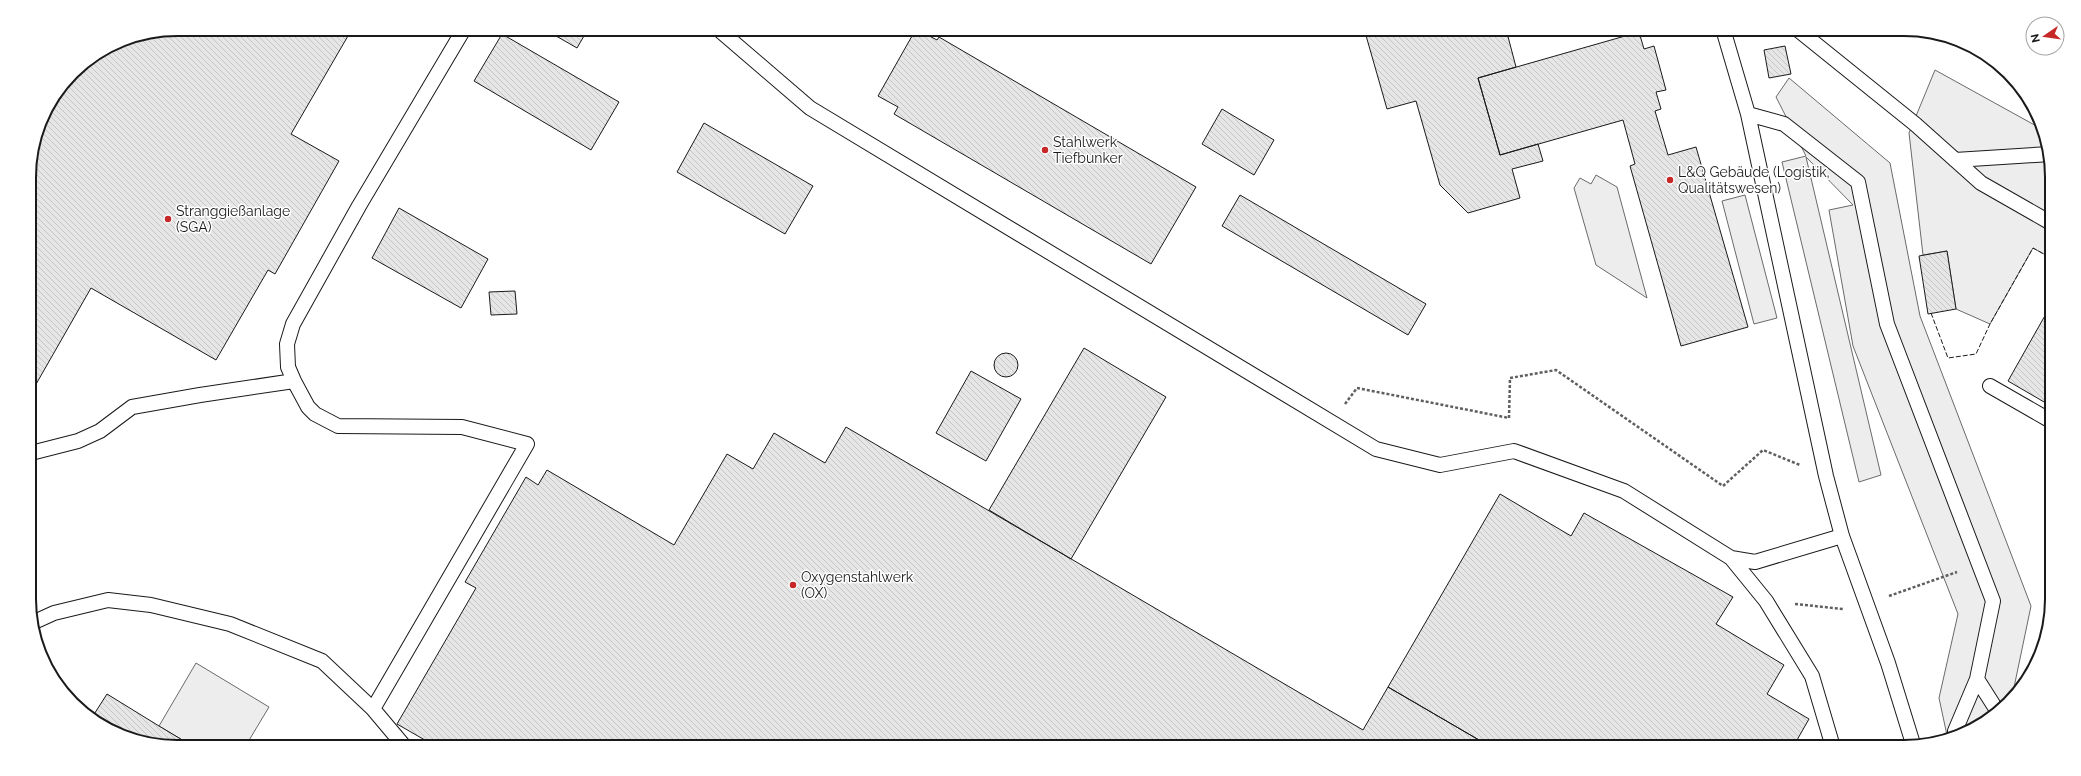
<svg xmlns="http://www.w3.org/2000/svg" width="2081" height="776" viewBox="0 0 2081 776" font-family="Raleway,sans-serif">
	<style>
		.parking { fill: #ededed; stroke: #6a6a6a }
		.building { fill: url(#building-back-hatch); stroke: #1a1a1a }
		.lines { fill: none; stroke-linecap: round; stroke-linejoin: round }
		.lane-casing { stroke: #1a1a1a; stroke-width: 16 }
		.path { stroke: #5f5f5f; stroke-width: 2.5; stroke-dasharray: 3 2; stroke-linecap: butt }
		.lane { stroke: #fff; stroke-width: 14 }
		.fence { stroke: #1a1a1a; stroke-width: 1; stroke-dasharray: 5 2; stroke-linecap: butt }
		.poi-dot { fill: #c62828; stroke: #fff; stroke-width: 1.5 }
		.labels { text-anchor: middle; stroke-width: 3; stroke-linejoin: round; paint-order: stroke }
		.poi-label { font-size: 14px; fill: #1a1a1a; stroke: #fff; text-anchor: start }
		.rim { fill: none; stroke: #1a1a1a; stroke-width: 2 }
	</style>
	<defs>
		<pattern id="building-back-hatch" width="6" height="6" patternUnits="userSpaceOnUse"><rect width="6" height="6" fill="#e6e6e6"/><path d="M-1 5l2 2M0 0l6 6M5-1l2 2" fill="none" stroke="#c5c5c5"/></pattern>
	</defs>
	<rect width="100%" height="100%" fill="#fff"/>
	<path class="parking" d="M1935 70 2040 128 2041 127 2051 157V258L2033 248 1990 324 1956 309 1947 251 1923 255 1909 133Z
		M1789 78 1890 163 1920 316 2031 606 2012 697 1994 716 1952 739 1948 740 1939 698 1958 614 1853 346 1829 210 1853 205 1806 157 1881 475 1859 482 1782 162 1806 156 1776 97Z
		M1596 175 1617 187 1647 298 1596 265 1574 188 1580 178 1591 184Z
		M1745 195 1777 318 1754 324 1722 201Z
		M196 663 269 707 245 747H194L159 726Z"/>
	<path class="building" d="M177 29H352L291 134 339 161 275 274 268 270 216 360 91 288 31 393 29 167 44 111 79 66 120 40Z
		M544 29H588L577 48Z
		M916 29 937 40 939 37 1196 187 1151 264 894 114 898 107 878 96Z
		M1376 29H1506L1516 67 1478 78 1500 155 1538 144 1543 161 1512 169 1520 198 1468 213 1440 185 1416 101 1387 109 1365 32Z
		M1639 32 1644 49 1654 46 1666 90 1656 92 1661 109 1655 111 1668 155 1696 147 1748 327 1681 346 1630 166 1635 164 1623 120 1500 155 1478 78Z
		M502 34 619 102 591 150 474 81Z
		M1785 46 1791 74 1769 78 1764 50Z
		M1222 109 1274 140 1254 175 1202 144Z
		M704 123 813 186 785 234 677 172Z
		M1240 195 1426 304 1408 335 1222 226Z
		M399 208 488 259 461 308 372 258Z
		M1947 251 1956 309 1928 314 1919 256Z
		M515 291 517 314 491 315 489 292Z
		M2051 305V406L2008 381Z
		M1084 348 1166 397 1071 559 989 510Z
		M994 365a12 12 0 1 1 24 0a12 12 0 1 1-24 0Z
		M971 371 1021 399 986 461 936 433Z
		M846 427 1363 730 1388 687 1491 747H437L397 724 476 588 465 582 526 477 538 485 547 470 674 545 727 454 753 469 774 433 825 463Z
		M1500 494 1571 536 1584 513 1733 597 1716 624 1784 665 1767 694 1809 719 1793 747H1491L1388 687Z
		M107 694 159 726 194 747H177L130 739 95 722 91 719Z"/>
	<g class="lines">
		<defs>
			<path id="lane" d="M718 29 810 108 1376 449 1440 465 1514 451 1624 491 1731 558 1766 601 1812 676 1833 747
				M1723 29 1748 114 1826 476 1842 536 1888 663 1914 747
				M1797 29 1915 124 1981 183 2051 223
				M1748 114 1784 124 1858 182 1887 324 1993 601 1977 679 1955 731
				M1955 160 2050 154
				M1990 386 2051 421
				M31 453 78 441 100 431 132 407 200 395 294 381
				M1731 558 1755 562 1842 536
				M32 623 54 613 108 600 151 605 230 624 322 661 373 709 405 747
				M1977 679 1998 712
				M373 709 527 444 462 427 338 426 315 414 308 407 294 381 288 367 287 344 293 324 359 206 464 29"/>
		</defs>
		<use href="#lane" class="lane-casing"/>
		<path class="path" d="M1345 404 1357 388 1509 418 1510 378 1556 370 1723 486 1763 450 1800 465
			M1889 596 1957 572
			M1795 604 1843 609"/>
		<use href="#lane" class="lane"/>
		<path class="fence" d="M1931 313 1948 358 1976 354 1990 324 2033 248 2051 258"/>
	</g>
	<g class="poi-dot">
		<circle cx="1045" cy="150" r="4"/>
		<circle cx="1670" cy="180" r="4"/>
		<circle cx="168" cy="219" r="4"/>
		<circle cx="793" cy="585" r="4"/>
	</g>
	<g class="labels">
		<g class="poi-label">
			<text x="1053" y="147">Stahlwerk<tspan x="1053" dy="16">Tiefbunker</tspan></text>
			<text x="1678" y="177">L&amp;Q Gebäude (Logistik,<tspan x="1678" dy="16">Qualitätswesen)</tspan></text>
			<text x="176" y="216">Stranggießanlage<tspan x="176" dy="16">(SGA)</tspan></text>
			<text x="801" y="582">Oxygenstahlwerk<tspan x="801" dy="16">(OX)</tspan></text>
		</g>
	</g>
	<path d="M0 0H2081V776H0ZM177 36H1904A141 141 0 0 1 2045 177V599A141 141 0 0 1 1904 740H177A141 141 0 0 1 36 599V177A141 141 0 0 1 177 36Z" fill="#fff" fill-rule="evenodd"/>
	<path class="rim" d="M177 36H1904A141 141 0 0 1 2045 177V599A141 141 0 0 1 1904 740H177A141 141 0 0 1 36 599V177A141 141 0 0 1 177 36Z"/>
	<g transform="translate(2045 36) rotate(257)"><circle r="19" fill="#ffffff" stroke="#a3a3a3"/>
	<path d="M0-3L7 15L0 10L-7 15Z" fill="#c62828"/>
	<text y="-6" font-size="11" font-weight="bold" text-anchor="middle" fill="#1a1a1a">N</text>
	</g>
</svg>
